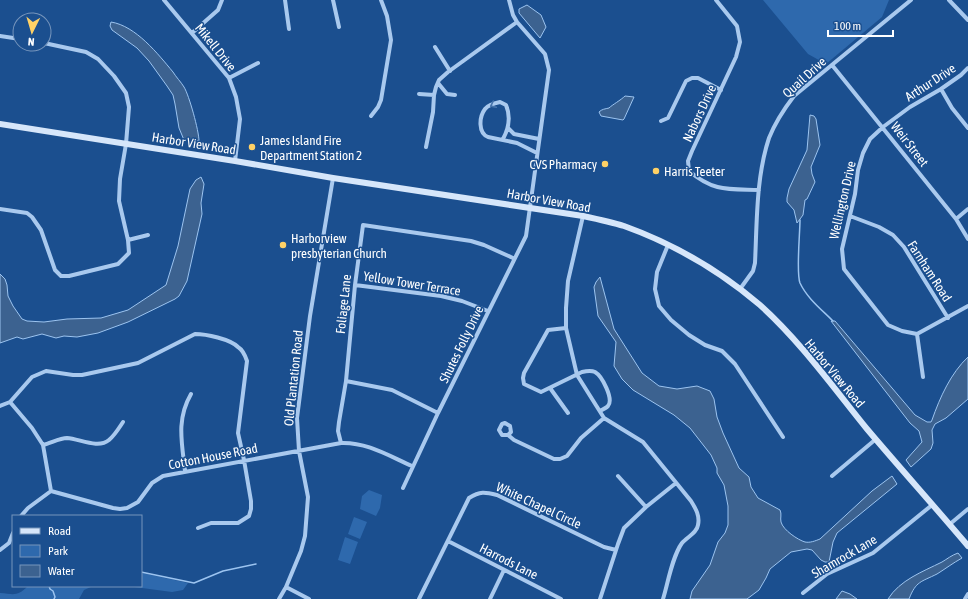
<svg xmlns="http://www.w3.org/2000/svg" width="968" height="599" viewBox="0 0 968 599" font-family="'Asap Condensed',sans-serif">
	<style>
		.green { fill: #2e69ad }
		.water { fill: #3c6290; stroke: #9cc4f0 }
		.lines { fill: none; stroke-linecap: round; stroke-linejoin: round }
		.stream { stroke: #9cc4f0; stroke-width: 1.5 }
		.minor { stroke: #a9c9ee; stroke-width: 4 }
		.secondary { stroke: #d6e6fa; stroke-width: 6 }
		.oneway { stroke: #4674ac }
		.poi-dot { fill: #ffd166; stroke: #1b4f8f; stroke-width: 1.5 }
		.labels { text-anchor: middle; stroke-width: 3; stroke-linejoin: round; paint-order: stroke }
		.street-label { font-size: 13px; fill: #fff; stroke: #1b4f8f }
		.poi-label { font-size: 13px; fill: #fff; stroke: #1b4f8f; text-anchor: start }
	</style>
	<rect width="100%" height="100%" fill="#1b4f8f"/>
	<path class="green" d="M763 0H889L882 17 826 64 808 54Z
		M369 490 382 495 380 508 376 516 360 509 362 496Z
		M354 517 367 522 360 539 348 534Z
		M345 537 358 542 350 564 338 560Z
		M141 566 142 573 188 583 183 590 172 592 127 586H141Z
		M28 586H93L84 590 79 599H0V593C14 594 17 597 28 586Z"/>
	<path class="water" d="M527 5 541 15 546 27 540 38 519 13V9Z
		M111 22C136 26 158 54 173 72 176 77 181 82 184 87 189 95 199 131 199 141L184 140 179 128 175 104 173 95 167 86 149 61 137 48 112 30 110 26Z
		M625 96 634 97 624 119 623 120 601 116 599 112C602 109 605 109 609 108 612 105 621 100 625 96Z
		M810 115 814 116 816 119 820 145 811 167 812 174 815 182 807 199 805 200 803 215 797 223 794 210 787 202V198L789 189 807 150Z
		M201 177 204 184 201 203 202 214 187 281 179 296 175 299 128 322 98 333 77 337 64 336 56 338 42 334 23 339 17 337 0 343V274L5 279 7 285 8 296 13 306 22 319 27 321 44 322 67 319 101 318 128 310 166 285 178 246 190 189 196 180Z
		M600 277 614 329 642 373 659 386 677 389 697 386 710 391 714 399 717 417 723 433 739 468 749 477 751 487 758 498 780 510C782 514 780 518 781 522 783 530 798 540 805 542 810 543 815 541 820 539L872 491 892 476 897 484 837 533 833 542 829 562H825L821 560 812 550 807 549 791 552 770 569 766 578 759 590 747 599H690L692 591 710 565 718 542 725 533 728 525V506L724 485 717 473V468L711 455 690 428 674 415 633 390 622 379 614 366 616 342 598 316 594 287 596 282Z
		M831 321H835L915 415 927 422H931L932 420C940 397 951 373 968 357V399L946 418 935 424 932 430 933 443 931 449 911 467 906 460 922 442 919 431 910 423Z
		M958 553 962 558C953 563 945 569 937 574 921 582 916 581 909 599H888C900 580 922 572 942 562 947 559 952 555 958 553Z
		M842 591 850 594 857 599H836Z"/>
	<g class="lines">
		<path class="stream" d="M800 220C800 233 796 273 800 283 807 298 821 309 833 321
			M141 572 194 583 223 571 256 564
			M49 586 50 589 53 591 55 597 54 599"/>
		<path class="minor" d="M164 0 229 78 236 97 240 119 235 161
			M285 0 289 29
			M333 0 339 27
			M716 0 737 26 740 42 736 57 692 151 688 161 689 171C714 192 728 189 759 190
			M949 0 968 20
			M192 33 218 10 222 0
			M0 36 20 39
			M435 47 450 71
			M832 65 956 219 968 239
			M968 68 961 75 941 89 910 107 883 127 870 139 863 153 858 170 855 194 842 249 844 269 888 325 902 331 917 334 968 306
			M229 78 258 63
			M438 83 447 94 455 95
			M941 89 952 108 968 128
			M419 94 434 95
			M371 116 378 107 381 100 391 40 387 16 381 0
			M661 121 668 118 686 81 692 78H698L721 90
			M508 128 514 134 539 139
			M503 139C509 128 511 117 506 105L500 102C495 103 488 105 485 109 479 117 478 133 488 137L517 143 537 153
			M426 147 433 112 434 95 436 87 439 80 448 72 517 22
			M0 209 27 213 32 217 41 230 55 270 61 276H69L118 264 129 253 128 240 119 201 120 179 126 144 129 107 126 93 114 76 98 59 86 52 44 43
			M583 216 568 281 566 308V328L577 375 604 418 643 442 691 501C696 509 700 516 698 525 697 533 687 537 682 543 672 557 668 583 663 599
			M850 216 879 227 893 235 904 247 948 318
			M956 219 968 209
			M128 240 148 235
			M668 245 657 272 655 289 659 306 671 320 689 335 705 345 722 351 735 364 783 437
			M355 285 441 296 462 301 488 311
			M740 289 753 271 755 263C757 222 756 177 769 138 775 123 784 109 794 96L911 0
			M566 328 548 330 524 373 523 378 524 384 541 392 582 372C586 371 591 370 595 372 602 376 614 399 608 406 606 408 602 410 600 411
			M917 334 923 377
			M346 381 392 390 438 413
			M550 388 568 413
			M10 402 32 428 43 445 51 491 28 508 21 516
			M0 406 10 402 32 377 46 371 73 375H82L138 363 195 334C206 334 230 339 238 347 243 350 245 355 247 361L238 433 244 460 251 501V509L249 516 238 523H211L198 528
			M508 435 511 432 510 426 505 423 502 424 499 430 502 435H508L514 440 554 459H560L567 456 581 438 604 418
			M341 443 338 431 339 422 346 381 355 285 363 225 471 241 484 245 513 258
			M43 445C51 443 60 438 67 438 80 439 98 449 109 440 115 435 119 428 123 422
			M185 471C182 443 176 420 191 394
			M618 476 646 507
			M832 476 876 439
			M403 488 438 413 526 236 549 70 545 54 517 22 513 15 509 0
			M51 491 113 508 120 509 127 508 138 502 152 483 163 476 341 443C367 442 389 456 412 466
			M950 524 968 509
			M448 541 561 599
			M0 550 9 543 13 533
			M286 587 309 599
			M803 593 827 574 873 553 932 505
			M279 599 286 587 301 551 305 536 308 497 299 451 297 418 310 316 333 178
			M419 599 469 498C480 491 485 492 497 495L604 547 616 550
			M490 599 504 570
			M600 599 618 544 624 528 646 507 676 483
			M965 599 968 594"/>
		<path class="secondary" d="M0 124 235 161 333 178 583 216C597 219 611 222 624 226 674 244 720 271 760 305 800 341 833 387 867 429 900 468 935 507 968 546"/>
	</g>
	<defs><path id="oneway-chevron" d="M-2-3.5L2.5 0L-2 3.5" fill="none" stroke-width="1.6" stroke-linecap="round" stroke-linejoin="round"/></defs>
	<use class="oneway" href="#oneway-chevron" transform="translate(493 105) rotate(154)"/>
	<g class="poi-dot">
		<circle cx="252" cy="147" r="4"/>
		<circle cx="605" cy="164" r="4"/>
		<circle cx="656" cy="171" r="4"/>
		<circle cx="283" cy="245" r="4"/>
	</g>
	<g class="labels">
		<g class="street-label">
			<text transform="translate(216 47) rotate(51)" y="5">Mikell Drive</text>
			<text transform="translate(804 77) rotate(-42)" y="5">Quail Drive</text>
			<text transform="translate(930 82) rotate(-33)" y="5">Arthur Drive</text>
			<text transform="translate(699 113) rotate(-65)" y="5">Nabors Drive</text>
			<text transform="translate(194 143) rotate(9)" y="5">Harbor View Road</text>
			<text transform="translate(910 144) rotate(52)" y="5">Weir Street</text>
			<text transform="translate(549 200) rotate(10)" y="5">Harbor View Road</text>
			<text transform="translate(842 200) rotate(-77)" y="5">Wellington Drive</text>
			<text transform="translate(930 271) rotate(57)" y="5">Farnham Road</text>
			<text transform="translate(412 283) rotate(9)" y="5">Yellow Tower Terrace</text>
			<text transform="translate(343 304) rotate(-84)" y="5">Foliage Lane</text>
			<text transform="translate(461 344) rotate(-64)" y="5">Shutes Folly Drive</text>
			<text transform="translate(835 373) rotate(50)" y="5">Harbor View Road</text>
			<text transform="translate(293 378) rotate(-84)" y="5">Old Plantation Road</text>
			<text transform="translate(213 456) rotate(-11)" y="5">Cotton House Road</text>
			<text transform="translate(539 505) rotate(25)" y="5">White Chapel Circle</text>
			<text transform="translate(844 556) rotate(-30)" y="5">Shamrock Lane</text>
			<text transform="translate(509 561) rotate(27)" y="5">Harrods Lane</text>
		</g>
		<g class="poi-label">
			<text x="260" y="145">James Island Fire<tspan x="260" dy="15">Department Station 2</tspan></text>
			<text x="597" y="169" text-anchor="end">CVS Pharmacy</text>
			<text x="664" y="176">Harris Teeter</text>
			<text x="291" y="243">Harborview<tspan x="291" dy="15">presbyterian Church</tspan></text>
		</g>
	</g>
	<rect x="12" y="515" width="130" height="72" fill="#1b4f8f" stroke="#7695bc"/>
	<rect x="20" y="528" width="20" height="6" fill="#d6e6fa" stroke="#7695bc"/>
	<text x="48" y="535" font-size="12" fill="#ffffff">Road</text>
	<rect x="20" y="545" width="20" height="12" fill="#2e69ad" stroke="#7695bc"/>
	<text x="48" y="555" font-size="12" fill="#ffffff">Park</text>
	<rect x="20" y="565" width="20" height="12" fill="#3c6290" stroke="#7695bc"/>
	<text x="48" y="575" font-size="12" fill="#ffffff">Water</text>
	<g transform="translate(32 32) rotate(185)"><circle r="19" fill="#1b4f8f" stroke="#7695bc"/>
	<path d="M0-3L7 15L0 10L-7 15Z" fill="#ffd166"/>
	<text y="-6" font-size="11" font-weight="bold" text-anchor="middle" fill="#ffffff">N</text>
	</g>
	<path d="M828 30v6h65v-6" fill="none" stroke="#ffffff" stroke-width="2"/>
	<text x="834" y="30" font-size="12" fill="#ffffff" stroke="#1b4f8f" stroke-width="3" paint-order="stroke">100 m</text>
</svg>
